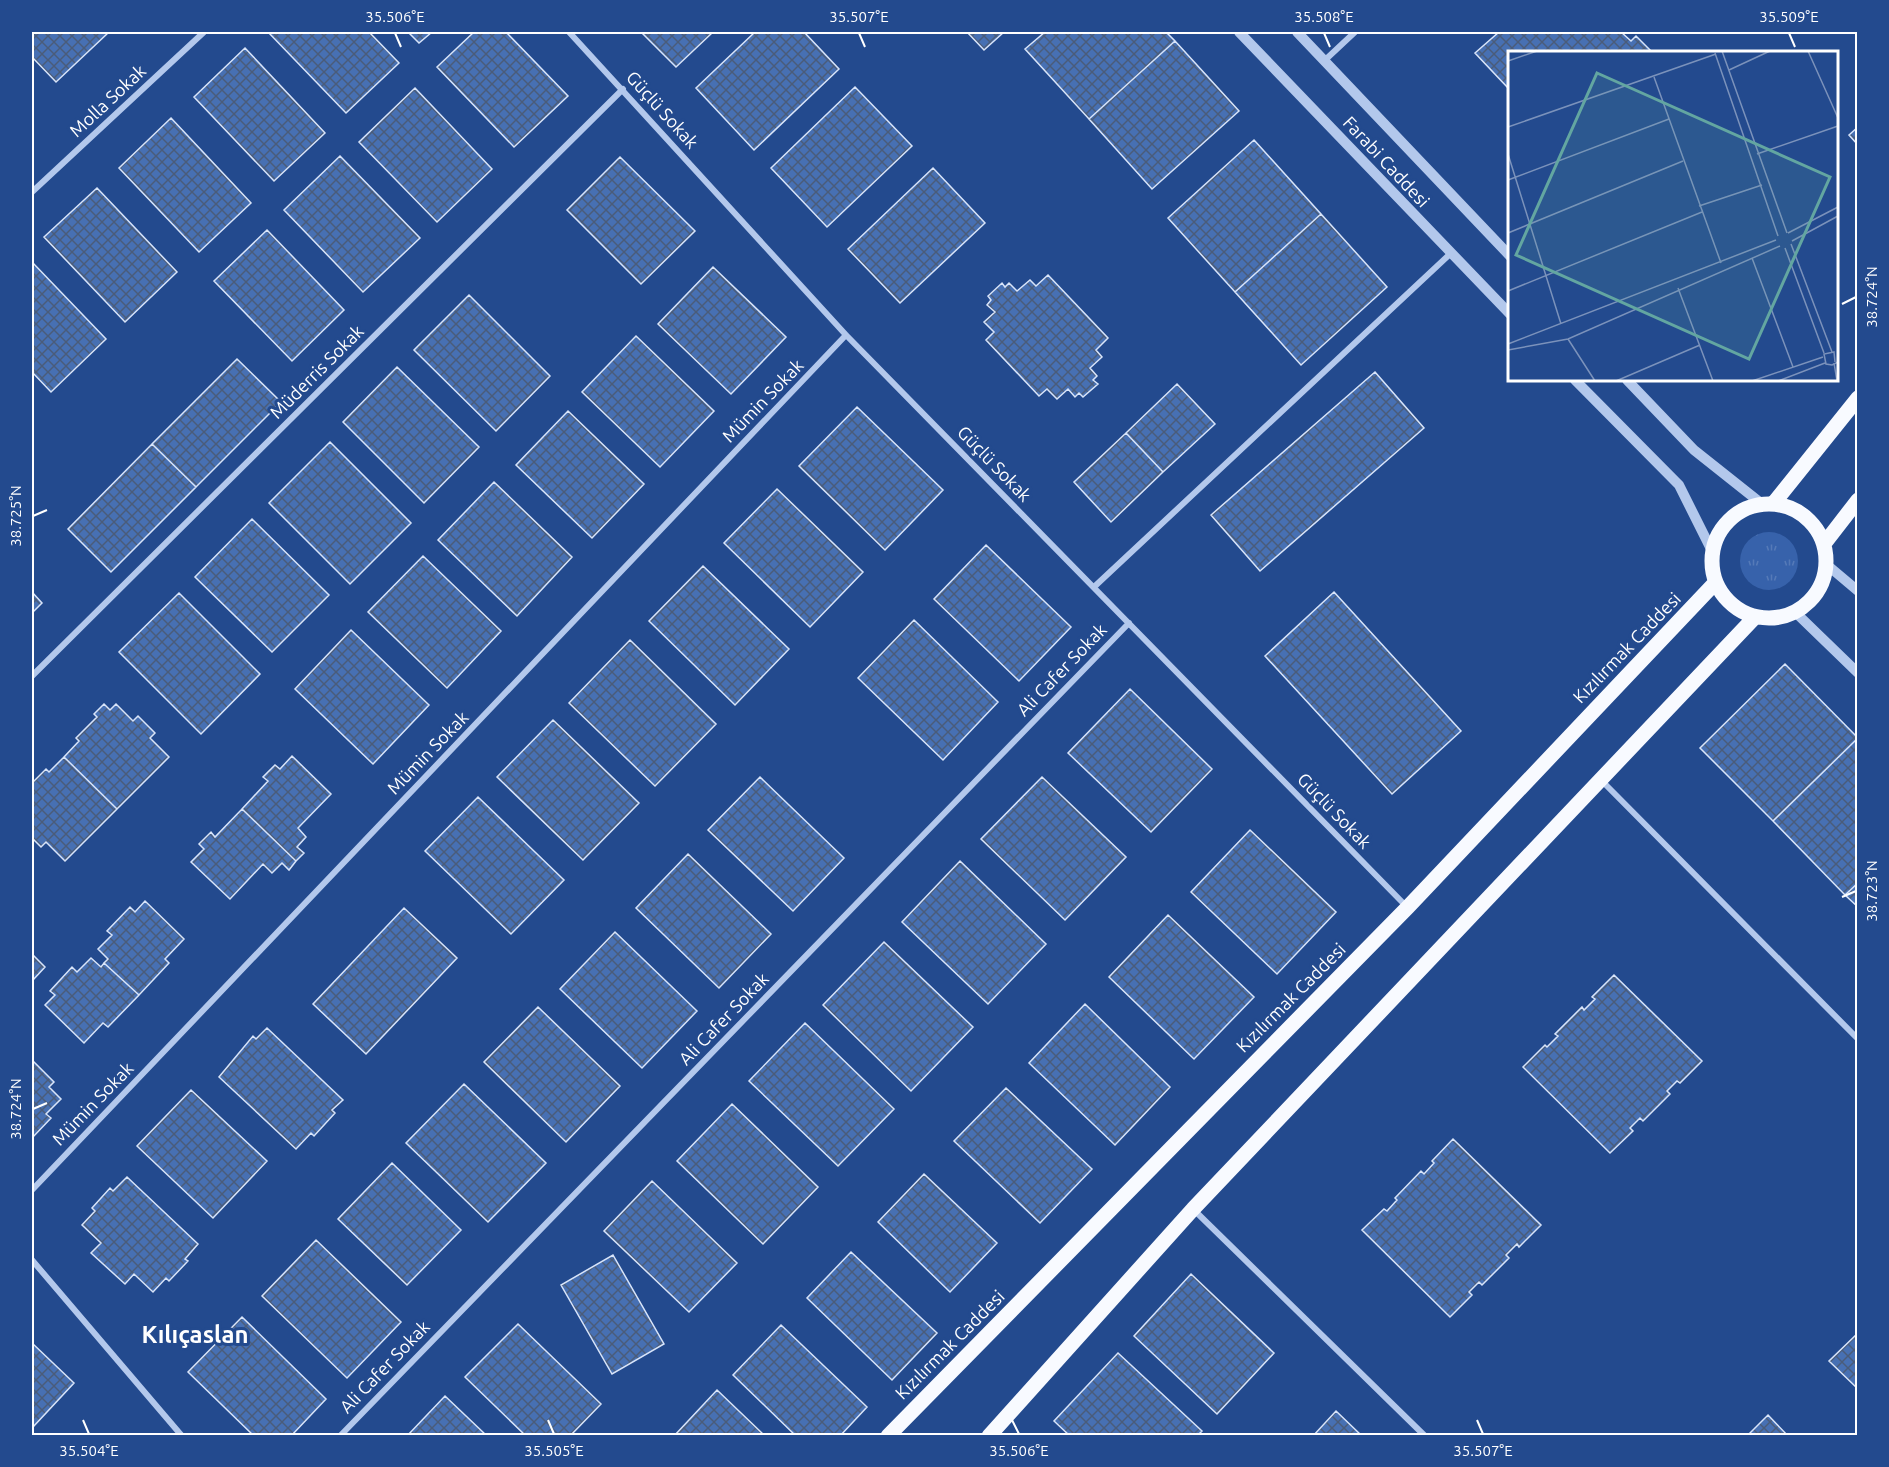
<svg xmlns="http://www.w3.org/2000/svg" width="1889" height="1467" viewBox="0 0 1889 1467" font-family="Ubuntu,sans-serif">
	<style>
		.grass { fill: url(#grass-tufts) }
		.building { fill: url(#building-cross-hatch); stroke: #d8e4f9; stroke-width: 1.5 }
		.lines { fill: none; stroke-linecap: round; stroke-linejoin: round }
		.minor { stroke: #b3c8ec; stroke-width: 6 }
		.tertiary { stroke: #b3c8ec; stroke-width: 10 }
		.primary { stroke: #f8faff; stroke-width: 15 }
		.ticks { fill: none; stroke: #fff; stroke-width: 2 }
		.labels { text-anchor: middle; stroke-width: 6; stroke-linejoin: round; paint-order: stroke }
		.street-label { font-size: 18px; fill: #fff; stroke: #234a8e }
		.district-label { font-size: 24px; font-weight: bold; fill: #fff; stroke: #234a8e }
		.inset-road { fill: none; stroke: #7b92bb; stroke-width: 1.5 }
		.view { fill: #63a6a1; fill-opacity: 0.15; stroke: #63a6a1; stroke-width: 3 }
		.inset-edge { fill: none; stroke: #fff; stroke-width: 3 }
		.neatline { fill: none; stroke: #fff; stroke-width: 2 }
		.ticks-label { font-size: 15px; text-anchor: middle; fill: #fff }
	</style>
	<defs>
		<pattern id="grass-tufts" width="24" height="20" patternUnits="userSpaceOnUse" patternTransform="scale(1.5)"><rect width="24" height="20" fill="#3762ab"/><path d="M3 7l-1-3M5 7V3M7 7l1-3M15 17l-1-3M17 17v-4M19 17l1-3" fill="none" stroke="#557ab8"/></pattern>
		<pattern id="building-cross-hatch" width="8" height="8" patternUnits="userSpaceOnUse" patternTransform="scale(1.5)"><rect width="8" height="8" fill="#4770b3"/><path d="M0 0l8 8M0 8l8-8" fill="none" stroke="#4a5c7a"/></pattern>
	</defs>
	<rect width="100%" height="100%" fill="#234a8e"/>
	<path class="grass" d="M1740 561a29 29 0 1 1 58 0a29 29 0 1 1-58 0Z"/>
	<path class="building" d="M32 32H109L56 82 32 57Z
		M268 32H369L399 63 346 113Z
		M408 32H432L419 43Z
		M474 32H506L568 96 514 147 437 67Z
		M641 32H713L676 67Z
		M755 32H804L839 69 754 150 696 88Z
		M967 32H1004L984 50Z
		M1045 32H1166L1175 41 1089 119 1025 49Z
		M1499 32H1621L1631 41 1636 36 1652 52H1510V90L1475 53Z
		M1175 41 1239 111 1152 189 1089 119Z
		M245 48 325 133 274 181 194 97Z
		M855 87 912 146 827 227 771 168Z
		M415 88 492 169 437 222 359 142Z
		M171 118 251 203 199 252 119 168Z
		M1858 127V145L1849 135Z
		M1254 140 1321 214 1235 292 1168 218Z
		M340 156 420 238 363 292 284 210Z
		M620 157 695 231 641 284 567 210Z
		M933 168 985 223 900 303 848 249Z
		M97 188 177 272 125 322 44 237Z
		M1321 214 1387 287 1301 365 1235 292Z
		M267 230 344 310 292 361 214 281Z
		M32 262 106 339 51 392 32 372Z
		M713 267 786 337 731 394 658 324Z
		M1048 275 1108 338 1096 350 1102 357 1090 368 1097 376 1093 380 1098 384 1083 397 1079 393 1075 397 1068 389 1057 399 1047 389 1039 396 986 340 994 332 984 322 995 312 987 305 991 300 988 296 1002 283 1005 287 1009 283 1017 291 1030 280 1036 286Z
		M469 295 550 376 496 431 414 350Z
		M636 336 714 411 660 467 582 392Z
		M237 359 281 402 196 487 152 444Z
		M397 367 479 447 424 503 343 422Z
		M1375 372 1424 428 1260 571 1211 515Z
		M1177 384 1215 424 1163 472 1126 433Z
		M857 407 943 490 885 550 799 466Z
		M568 411 644 484 592 538 516 465Z
		M1126 433 1163 472 1111 522 1074 482Z
		M330 442 411 523 350 584 269 503Z
		M152 444 196 487 111 572 68 529Z
		M494 482 572 557 517 616 438 540Z
		M777 489 863 572 810 627 724 543Z
		M252 519 329 595 272 652 195 577Z
		M986 545 1071 627 1019 681 934 599Z
		M423 556 501 631 447 688 368 612Z
		M703 566 789 649 735 705 649 621Z
		M32 592 42 603 32 613Z
		M1334 592 1461 731 1392 794 1265 656Z
		M179 593 260 674 201 734 119 652Z
		M914 620 998 702 943 760 858 678Z
		M351 630 429 705 373 764 295 689Z
		M630 640 716 724 655 786 569 703Z
		M1785 664 1858 738 1773 821 1700 748Z
		M1130 689 1212 769 1151 832 1068 753Z
		M104 704 110 710 116 704 133 721 138 716 155 733 150 738 169 757 117 809 64 757 79 741 76 738 97 717 94 714Z
		M553 720 639 803 583 860 497 777Z
		M1858 738V883L1845 895 1773 821Z
		M292 756 331 794 298 828 306 837 297 847 304 853 296 861 242 809 268 781 263 777 275 765 280 769Z
		M64 757 117 809 65 861 46 842 41 847 32 838V783L46 769 49 772Z
		M760 777 844 858 793 911 708 830Z
		M1042 777 1126 857 1065 920 981 839Z
		M478 797 564 880 511 934 425 851Z
		M242 809 296 861 289 870 282 863 272 873 263 864 230 899 191 862 204 849 199 844 211 832 215 837Z
		M1250 830 1336 912 1277 974 1191 892Z
		M688 854 771 934 719 988 636 908Z
		M960 861 1046 944 988 1004 902 922Z
		M1858 883V907L1845 895Z
		M145 901 184 939 165 959 169 963 139 995 104 963 108 959 98 949 112 935 107 931 130 907 135 912Z
		M404 908 457 958 366 1054 313 1004Z
		M1168 915 1254 997 1194 1059 1109 977Z
		M615 932 697 1011 642 1068 560 989Z
		M884 942 973 1027 911 1091 823 1005Z
		M32 954 45 967 32 981Z
		M91 958 101 967 104 963 139 995 108 1027 103 1023 84 1043 45 1005 55 995 50 991 72 967 77 972Z
		M1614 975 1702 1061 1680 1083 1677 1081 1667 1091 1670 1094 1643 1121 1640 1118 1630 1128 1633 1131 1610 1153 1523 1067 1545 1045 1547 1047 1558 1036 1555 1034 1582 1007 1584 1010 1595 999 1592 997Z
		M1085 1004 1170 1087 1115 1145 1029 1063Z
		M538 1007 620 1086 566 1142 484 1062Z
		M805 1023 894 1109 838 1166 749 1081Z
		M267 1028 343 1100 332 1110 335 1113 314 1136 311 1133 296 1149 219 1077 253 1036 256 1039Z
		M32 1060 54 1082 49 1087 61 1099 46 1114 51 1118 33 1137Z
		M464 1084 546 1163 488 1222 406 1143Z
		M1006 1088 1092 1169 1040 1223 954 1141Z
		M191 1090 267 1161 213 1218 137 1146Z
		M732 1104 818 1187 763 1244 677 1161Z
		M1453 1139 1541 1225 1519 1247 1517 1244 1506 1255 1509 1258 1482 1285 1479 1282 1469 1292 1472 1295 1450 1317 1362 1230 1384 1209 1387 1211 1397 1200 1395 1198 1421 1171 1424 1174 1434 1163 1432 1161Z
		M392 1163 461 1230 407 1285 338 1219Z
		M924 1174 997 1243 950 1292 878 1222Z
		M127 1177 198 1244 185 1259 188 1261 169 1281 166 1278 153 1292 134 1274 125 1284 91 1253 101 1243 82 1225 95 1211 92 1208 110 1188 113 1191Z
		M652 1181 737 1263 689 1312 604 1231Z
		M316 1240 401 1322 347 1378 262 1296Z
		M851 1252 937 1333 892 1380 807 1298Z
		M613 1255 664 1344 612 1374 561 1285Z
		M1191 1274 1274 1353 1217 1414 1134 1336Z
		M242 1317 326 1399 291 1436H254L188 1372Z
		M518 1324 601 1404 570 1436H526L465 1377Z
		M781 1325 867 1407 840 1436H796L733 1375Z
		M1858 1333V1389L1829 1361Z
		M32 1343 74 1383 32 1428Z
		M1118 1353 1202 1431 1197 1436H1070L1054 1421Z
		M717 1390 765 1436H674Z
		M445 1396 487 1436H407Z
		M1336 1411 1362 1436H1313Z
		M1768 1415 1788 1436H1747Z"/>
	<g class="lines">
		<path class="minor" d="M569 32 846 335 1406 906
			M1324 61 1355 32
			M32 192 204 32
			M1094 587 1450 254
			M32 676 623 89
			M1602 781 1858 1039
			M32 1190 846 335
			M1194 1210 1425 1436
			M32 1260 182 1436
			M340 1436 1129 623"/>
		<path class="tertiary" d="M1239 32 1510 314
			M1297 32 1510 256
			M1575 380 1679 485 1712 551
			M1627 380 1694 450 1762 504
			M1826 564 1858 591
			M1795 612 1858 673"/>
		<path class="primary" d="M1712 561a57 57 0 1 1 114 0a57 57 0 1 1-114 0Z
			M1773 504 1858 398
			M1824 544 1858 500
			M888 1436 1408 907 1715 583
			M989 1436 1193 1209 1755 617"/>
	</g>
	<path class="ticks" d="M395 33 401 47M859 33 865 47M1324 33 1330 47M1789 33 1795 47M1842 304 1856 297M33 516 47 510M1842 897 1856 891M33 1109 47 1103M83 1420 89 1434M548 1420 554 1434M1012 1420 1019 1434M1477 1420 1483 1434"/>
	<g class="labels">
		<g class="street-label">
			<text transform="translate(108 101) rotate(-43)" y="6">Molla Sokak</text>
			<text transform="translate(662 110) rotate(48)" y="6">Güçlü Sokak</text>
			<text transform="translate(1386 162) rotate(47)" y="6">Farabi Caddesi</text>
			<text transform="translate(317 372) rotate(-45)" y="6">Müderris Sokak</text>
			<text transform="translate(763 401) rotate(-46)" y="6">Mümin Sokak</text>
			<text transform="translate(994 464) rotate(46)" y="6">Güçlü Sokak</text>
			<text transform="translate(1627 648) rotate(-46)" y="6">Kızılırmak Caddesi</text>
			<text transform="translate(1062 670) rotate(-46)" y="6">Ali Cafer Sokak</text>
			<text transform="translate(428 753) rotate(-46)" y="6">Mümin Sokak</text>
			<text transform="translate(1334 811) rotate(46)" y="6">Güçlü Sokak</text>
			<text transform="translate(1291 998) rotate(-45)" y="6">Kızılırmak Caddesi</text>
			<text transform="translate(724 1019) rotate(-46)" y="6">Ali Cafer Sokak</text>
			<text transform="translate(93 1104) rotate(-46)" y="6">Mümin Sokak</text>
			<text transform="translate(950 1345) rotate(-45)" y="6">Kızılırmak Caddesi</text>
			<text transform="translate(385 1367) rotate(-46)" y="6">Ali Cafer Sokak</text>
		</g>
		<g class="district-label">
			<text x="195" y="1343">Kılıçaslan</text>
		</g>
	</g>
	<g transform="translate(1508 51)">
		<rect width="330" height="330" fill="#234a8e"/>
		<path class="inset-road" d="M214 0 279 182M300 0 330 67M207 2 270 185M0 10 29 0M221 19 262 0M146 26 213 212M0 76 208 3M0 103 53 273M249 103 330 75M0 129 161 68M191 155 254 134M0 182 175 110M280 182 330 156M284 190 330 165M283 193 324 301M277 197 316 302M244 207 285 316M170 237 205 330M0 240 194 161M60 288 87 330M0 293 268 189M0 299 60 288 272 195M327 311 326 301 316 303 318 313 324 314 330 311M326 312 329 330M108 330 192 294M244 330 315 306M270 330 317 312"/>
		<path class="view" d="M89 22 322 126 241 308 8 204Z"/>
		<rect width="330" height="330" class="inset-edge"/>
	</g>
	<rect width="1889" height="1467" fill="none" stroke="#234a8e" stroke-width="66"/>
	<rect x="33" y="33" width="1823" height="1401" class="neatline"/>
	<g class="ticks-label">
		<text x="395" y="22">35.506°E</text>
		<text x="859" y="22">35.507°E</text>
		<text x="1324" y="22">35.508°E</text>
		<text x="1789" y="22">35.509°E</text>
		<text transform="translate(1872 297) rotate(-90)" y="5">38.724°N</text>
		<text transform="translate(16 516) rotate(-90)" y="5">38.725°N</text>
		<text transform="translate(1872 891) rotate(-90)" y="5">38.723°N</text>
		<text transform="translate(16 1109) rotate(-90)" y="5">38.724°N</text>
		<text x="89" y="1456">35.504°E</text>
		<text x="554" y="1456">35.505°E</text>
		<text x="1019" y="1456">35.506°E</text>
		<text x="1483" y="1456">35.507°E</text>
	</g>
</svg>
